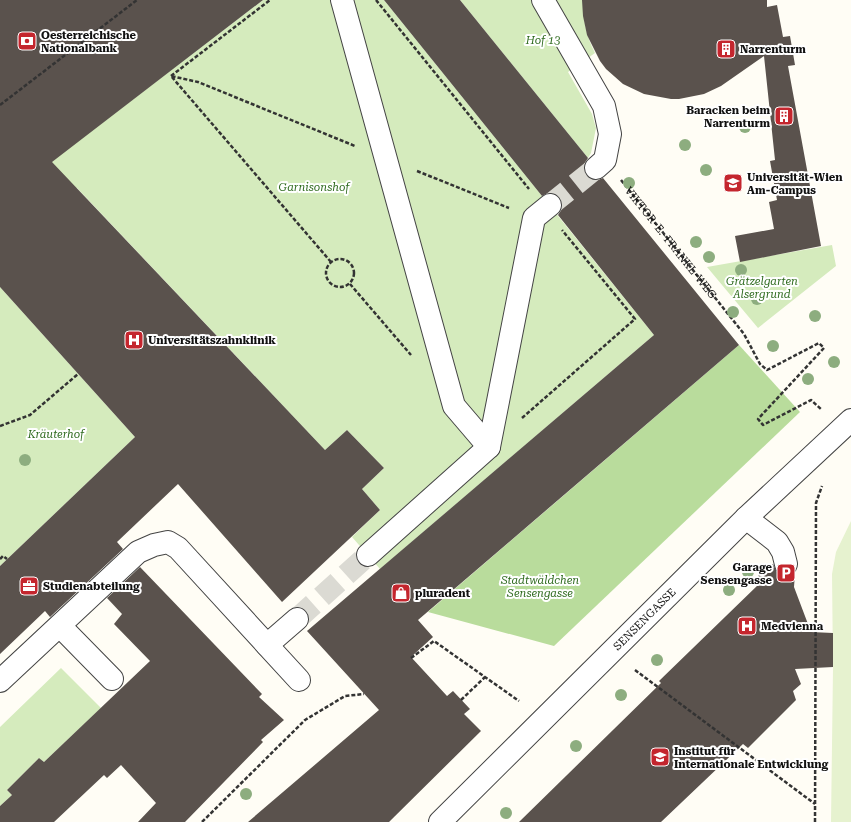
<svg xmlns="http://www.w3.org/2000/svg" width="851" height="822" viewBox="0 0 851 822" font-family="'Roboto Serif',serif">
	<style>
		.green { fill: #d5ebbd }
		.forest { fill: #b9dc9c }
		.pitch { fill: #e6f2cf }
		.building { fill: #5a524d }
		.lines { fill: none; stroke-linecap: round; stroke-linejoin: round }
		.minor-tunnel { stroke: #dbdad3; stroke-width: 22; stroke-dasharray: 22 11; stroke-linecap: butt }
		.minor-casing { stroke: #444; stroke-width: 24 }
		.path { stroke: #333; stroke-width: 2.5; stroke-dasharray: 4 2; stroke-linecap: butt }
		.minor { stroke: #fff; stroke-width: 22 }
		.tree { fill: #8dad7f }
		.labels { text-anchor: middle; stroke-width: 4; stroke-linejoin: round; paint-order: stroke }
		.poi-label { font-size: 11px; font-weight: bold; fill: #111; stroke: #fff; text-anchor: start }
		.park-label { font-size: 11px; font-style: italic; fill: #2f6b1f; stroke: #fff }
		.street-label { font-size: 11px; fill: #111; stroke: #fff }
	</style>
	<rect width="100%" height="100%" fill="#fffdf5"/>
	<path class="green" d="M263 0H384L654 335 380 569 352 537 380 510 362 489 384 468 347 430 325 450 77 188 21 185Z
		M460 0H583C583 19 586 36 595 53L568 72 592 114 596 128 591 153 588 158Z
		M832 245 836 266 758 328 707 267Z
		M0 287 135 437 0 566Z
		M61 668 101 708 44 762 39 758 7 790 12 795 0 806V727Z"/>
	<path class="forest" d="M739 345 800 412 554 646 428 612Z"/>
	<path class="pitch" d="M851 521V822H831L833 668 832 574 836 552Z"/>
	<path class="building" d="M0 0H263L52 162 325 450 347 430 384 468 362 489 380 510 282 602 178 484 117 542 123 549 50 617 45 611 0 654V566L135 437 0 287Z
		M384 0H460L588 158 584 164V170L586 176 592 180H598L603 178 739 345 418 620 433 637 411 657 447 696 453 691 470 709 464 714 481 731 389 822H248L379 710 307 631 654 335 558 215 562 209V203L560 197 554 193H548L542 196Z
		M582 0H767V7L777 5 783 37 790 36 795 65 788 66 821 246 740 262 735 236 774 229 769 202 777 200 770 161 775 160 764 56 721 86 704 94 679 99H671L644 94 623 84 606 69 600 61 587 35 583 16Z
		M758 564H773L777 572 783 576H789L795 573 794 587 811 632 833 633V667L795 669 801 684 793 691 796 700 748 748 743 744 661 822H519L661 683 659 681 759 584Z
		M140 567 262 694 259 697 284 720 261 740 263 742 185 822H138L156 803 121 765 107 778 104 775 54 822H0V806L12 795 7 790 39 758 44 762 150 661 114 624 122 614 107 598Z"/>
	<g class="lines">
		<path class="minor-tunnel" d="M550 205 596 168
			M297 619 368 555"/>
		<defs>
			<g id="minor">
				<path d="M342 0 454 406 489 447"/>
				<path d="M543 0 604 106 610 134 605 160 596 168"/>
				<path d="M746 518 777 542 783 552 786 564"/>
				<path d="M368 555 489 447 534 218 550 205"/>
				<path d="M60 626 112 679"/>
				<path d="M267 645 297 619"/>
				<path d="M0 681 138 552 154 545 168 542 178 548 299 680"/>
				<path id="s2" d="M440 822 746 518 851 420"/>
			</g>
		</defs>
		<use href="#minor" class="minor-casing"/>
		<g class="path">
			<path d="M376 0 529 189"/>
			<path d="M171 76 270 0"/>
			<path d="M0 105 137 0"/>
			<path d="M417 171 509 208"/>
			<path id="s1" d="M621 180 744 334 760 364 767 370 819 343 824 348 758 419 763 425 811 400 822 410"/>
			<circle cx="340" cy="273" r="14"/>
			<path d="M331 262 171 76 198 82 355 146"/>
			<path d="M350 284 411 355"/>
			<path d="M522 418 635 319 562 230"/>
			<path d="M0 426 30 415 78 374"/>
			<path d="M0 559 3 556 7 559"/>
			<path d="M411 658 434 641 519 701"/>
			<path d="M635 670 815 804"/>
			<path d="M461 700 485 677"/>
			<path d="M202 822 305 720 345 696 364 694"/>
			<path d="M815 822 816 503 822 486"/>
		</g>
		<use href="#minor" class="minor"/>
	</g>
	<g class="tree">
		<circle cx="745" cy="127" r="6"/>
		<circle cx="685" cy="145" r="6"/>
		<circle cx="706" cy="170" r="6"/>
		<circle cx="629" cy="183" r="6"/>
		<circle cx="696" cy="242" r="6"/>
		<circle cx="709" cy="257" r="6"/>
		<circle cx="741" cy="270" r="6"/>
		<circle cx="757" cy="299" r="6"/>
		<circle cx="733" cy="312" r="6"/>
		<circle cx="815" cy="316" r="6"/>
		<circle cx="773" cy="346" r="6"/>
		<circle cx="834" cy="362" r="6"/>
		<circle cx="808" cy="379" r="6"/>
		<circle cx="25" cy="460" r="6"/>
		<circle cx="748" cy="572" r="6"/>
		<circle cx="729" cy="590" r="6"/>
		<circle cx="657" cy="660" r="6"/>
		<circle cx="621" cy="695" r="6"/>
		<circle cx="576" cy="746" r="6"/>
		<circle cx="246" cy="794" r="6"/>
		<circle cx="506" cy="813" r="6"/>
	</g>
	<defs>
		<symbol id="bank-square" viewBox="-11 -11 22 22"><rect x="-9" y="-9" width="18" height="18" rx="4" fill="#c4262e" stroke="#fff"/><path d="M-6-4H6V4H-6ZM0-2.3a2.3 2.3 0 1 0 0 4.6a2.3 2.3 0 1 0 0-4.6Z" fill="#fff"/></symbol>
		<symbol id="building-square" viewBox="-11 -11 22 22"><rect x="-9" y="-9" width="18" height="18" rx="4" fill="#c4262e" stroke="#fff"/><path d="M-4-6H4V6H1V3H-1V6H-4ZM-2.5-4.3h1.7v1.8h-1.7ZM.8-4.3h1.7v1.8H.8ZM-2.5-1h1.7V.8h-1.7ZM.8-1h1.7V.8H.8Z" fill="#fff"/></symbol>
		<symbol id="university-square" viewBox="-11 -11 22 22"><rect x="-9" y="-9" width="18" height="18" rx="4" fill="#c4262e" stroke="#fff"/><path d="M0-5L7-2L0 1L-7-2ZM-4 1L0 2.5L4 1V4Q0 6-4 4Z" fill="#fff"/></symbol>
		<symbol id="hospital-square" viewBox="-11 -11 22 22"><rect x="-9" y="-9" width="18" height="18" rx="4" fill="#c4262e" stroke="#fff"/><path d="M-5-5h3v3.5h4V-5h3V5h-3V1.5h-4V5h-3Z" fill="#fff"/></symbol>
		<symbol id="parking-square" viewBox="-11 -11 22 22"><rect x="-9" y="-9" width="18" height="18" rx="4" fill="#c4262e" stroke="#fff"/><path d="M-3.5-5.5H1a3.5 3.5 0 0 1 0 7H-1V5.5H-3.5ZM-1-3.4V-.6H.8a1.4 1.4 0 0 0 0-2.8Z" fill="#fff"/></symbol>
		<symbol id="office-square" viewBox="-11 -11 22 22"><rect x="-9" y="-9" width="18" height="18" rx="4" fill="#c4262e" stroke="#fff"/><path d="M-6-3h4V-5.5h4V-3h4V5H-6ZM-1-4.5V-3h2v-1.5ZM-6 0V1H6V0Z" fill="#fff"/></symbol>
		<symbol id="shop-square" viewBox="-11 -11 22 22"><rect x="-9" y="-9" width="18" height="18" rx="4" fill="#c4262e" stroke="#fff"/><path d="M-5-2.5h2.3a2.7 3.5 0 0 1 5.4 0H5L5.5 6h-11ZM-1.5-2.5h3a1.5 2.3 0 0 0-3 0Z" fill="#fff"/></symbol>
	</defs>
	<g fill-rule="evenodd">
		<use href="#bank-square" x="16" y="30" width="22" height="22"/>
		<use href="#building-square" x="715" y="38" width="22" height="22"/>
		<use href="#building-square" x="773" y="105" width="22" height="22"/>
		<use href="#university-square" x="722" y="172" width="22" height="22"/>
		<use href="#hospital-square" x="123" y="329" width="22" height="22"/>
		<use href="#parking-square" x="775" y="562" width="22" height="22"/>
		<use href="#office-square" x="18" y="575" width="22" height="22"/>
		<use href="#shop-square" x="390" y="582" width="22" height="22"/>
		<use href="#hospital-square" x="736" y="615" width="22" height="22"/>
		<use href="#university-square" x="649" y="746" width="22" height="22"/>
	</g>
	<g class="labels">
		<g class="poi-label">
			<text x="41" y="39">Oesterreichische<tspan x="41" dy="13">Nationalbank</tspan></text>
			<text x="740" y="53">Narrenturm</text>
			<text x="770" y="114" text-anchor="end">Baracken beim<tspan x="770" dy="13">Narrenturm</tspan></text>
			<text x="747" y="181">Universität-Wien<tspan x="747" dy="13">Am-Campus</tspan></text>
			<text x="148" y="344">Universitätszahnklinik</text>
			<text x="772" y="571" text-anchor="end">Garage<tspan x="772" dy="13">Sensengasse</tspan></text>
			<text x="43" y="590">Studienabteilung</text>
			<text x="415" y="597">pluradent</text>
			<text x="761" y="630">Medvienna</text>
			<text x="674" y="755">Institut für<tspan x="674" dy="13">Internationale Entwicklung</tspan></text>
		</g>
		<g class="park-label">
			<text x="543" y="44">Hof 13</text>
			<text x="314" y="191">Garnisonshof</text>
			<text x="762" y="285">Grätzelgarten<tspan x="762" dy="13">Alsergrund</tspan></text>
			<text x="56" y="438">Kräuterhof</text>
			<text x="540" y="584">Stadtwäldchen<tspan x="540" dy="13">Sensengasse</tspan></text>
		</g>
		<g class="street-label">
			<text dy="4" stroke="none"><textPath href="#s1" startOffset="80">VIKTOR-E.-FRANKL-WEG</textPath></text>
			<text dy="4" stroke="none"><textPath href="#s2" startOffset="288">SENSENGASSE</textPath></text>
		</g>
	</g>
</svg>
